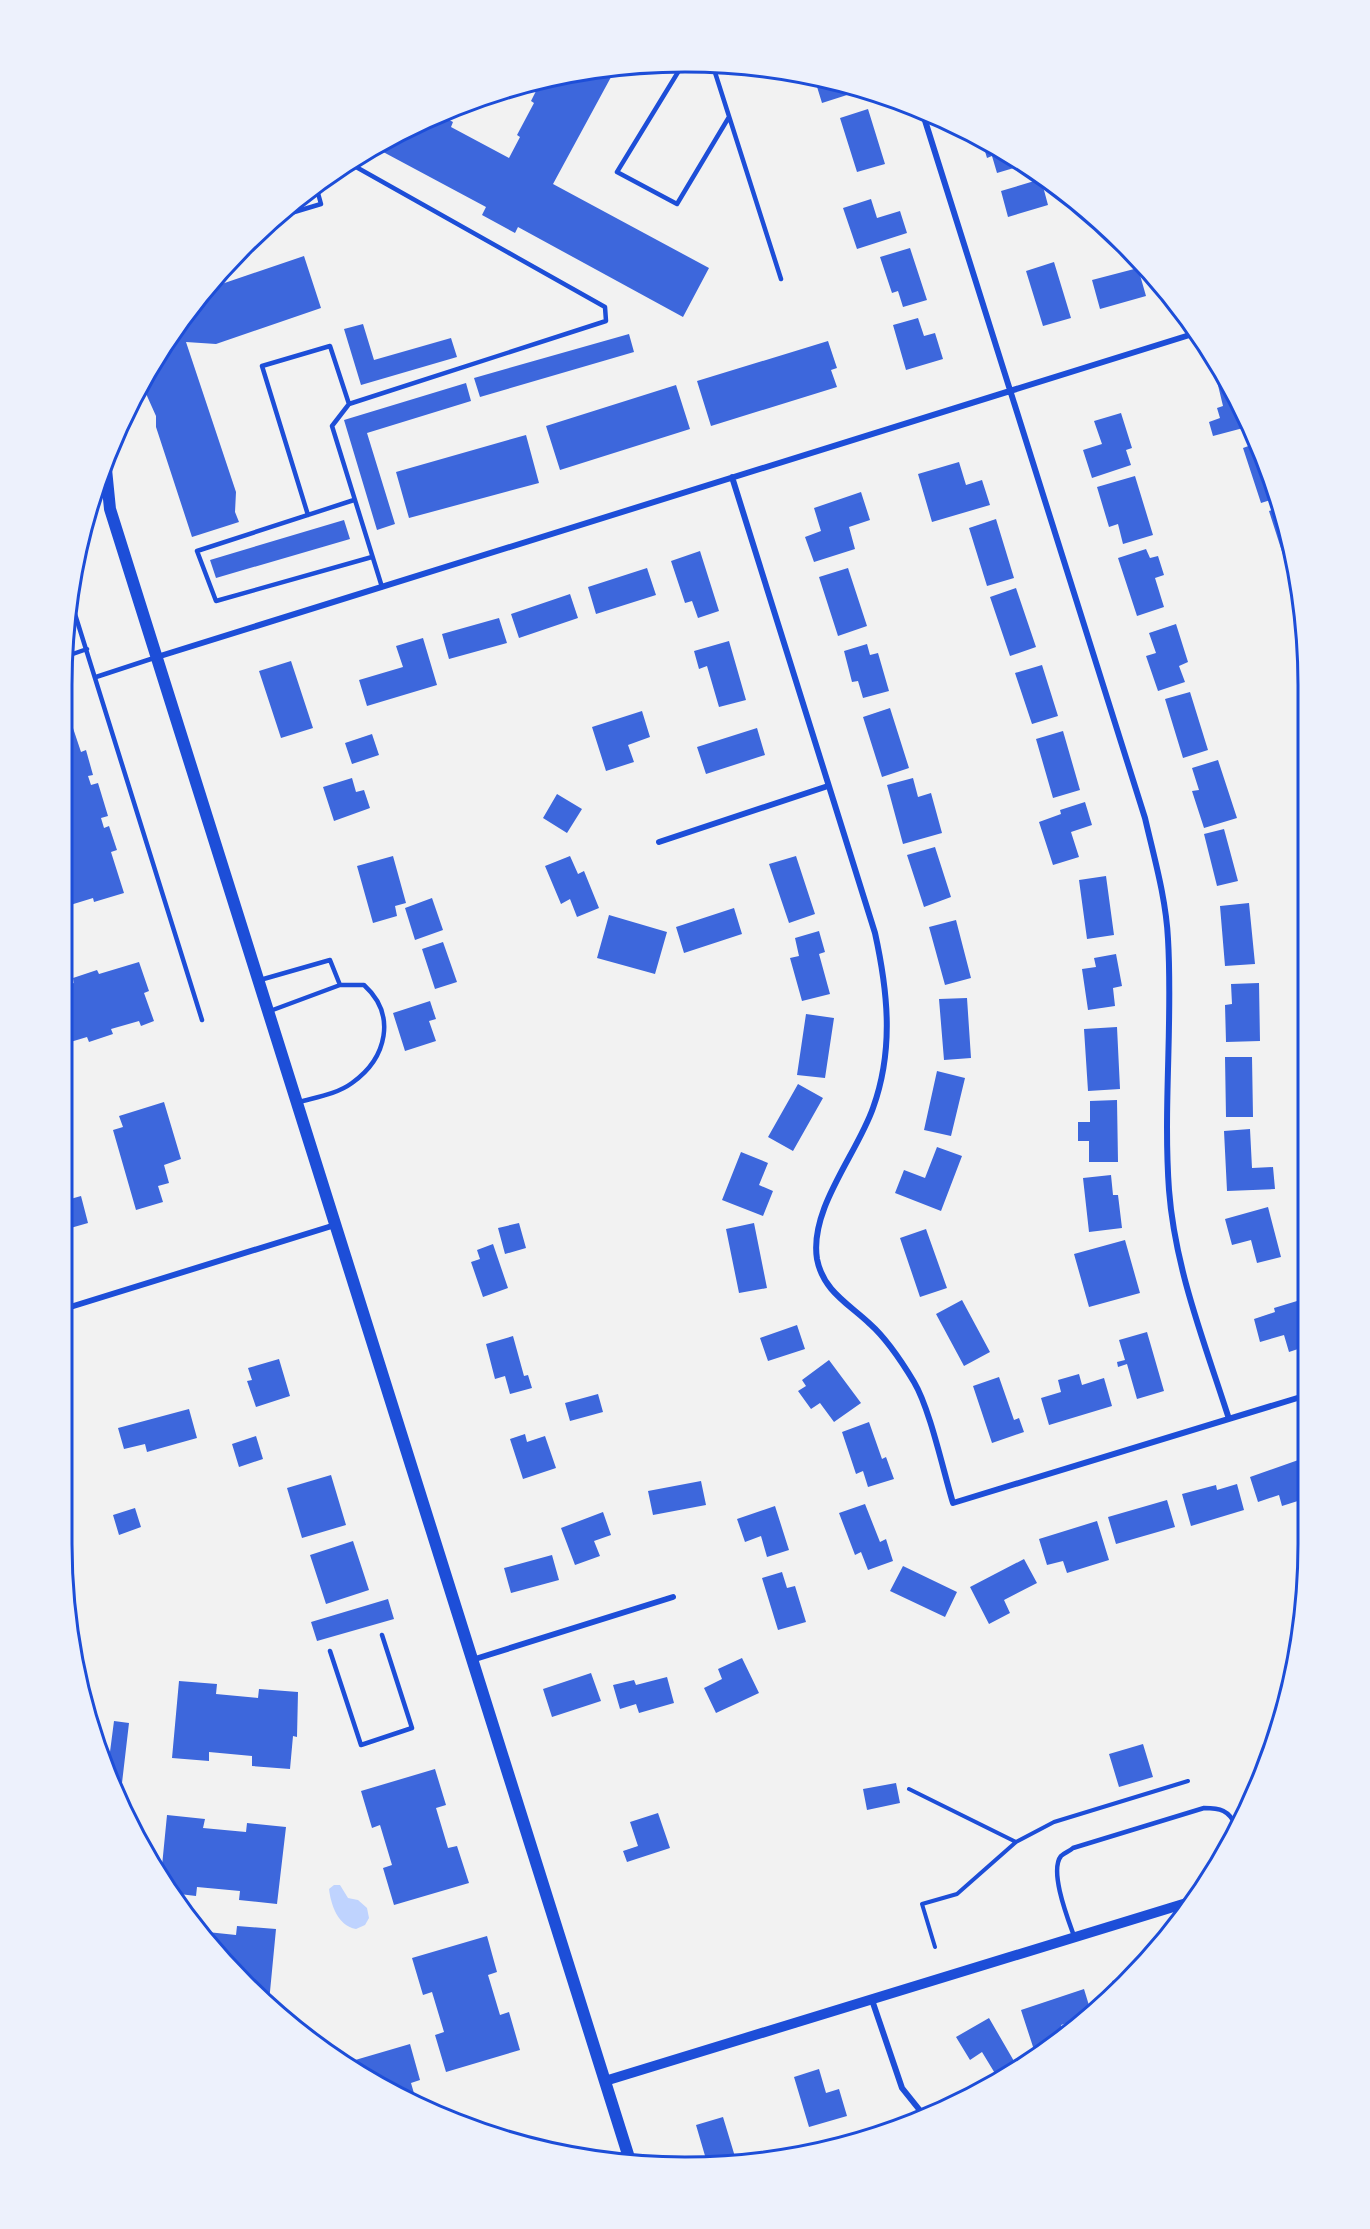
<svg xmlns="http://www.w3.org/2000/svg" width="1370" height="2229" viewBox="0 0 1370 2229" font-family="'Nunito Sans',sans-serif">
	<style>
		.water { fill: #bfd3fe }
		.building { fill: #3d67dc }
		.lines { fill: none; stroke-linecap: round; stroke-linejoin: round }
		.path { stroke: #1d4ed8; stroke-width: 4 }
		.service { stroke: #1d4ed8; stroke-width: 4.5 }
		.minor { stroke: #1d4ed8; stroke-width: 6 }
		.tertiary { stroke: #1d4ed8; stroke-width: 10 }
		.secondary { stroke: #1d4ed8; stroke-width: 12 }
		.rim { fill: none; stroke: #1d4ed8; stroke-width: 3 }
	</style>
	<rect width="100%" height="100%" fill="#f2f2f2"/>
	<path class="water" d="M334 1885H340L348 1898 358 1900 367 1908 369 1918 365 1925 356 1929C338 1926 331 1905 329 1889Z"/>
	<path class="building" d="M617 66 553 184 709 268 683 317 518 227 515 233 482 215 486 207 372 146 440 115 453 122 451 127 509 158 520 137 517 135 534 103 531 101 541 81 603 67Z
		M814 77 843 82 847 95 822 103Z
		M868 109 885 164 857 172 840 118Z
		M981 138 985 141 1024 165 997 173 992 156 987 158Z
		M1041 179 1048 205 1008 217 1001 191Z
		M871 199 877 218 900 211 907 233 857 249 843 208Z
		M910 248 927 300 903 307 898 291 892 293 880 257Z
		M304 256 321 308 216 344 186 342 236 492 235 512 239 522 192 537 156 427V416L143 387 190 306 204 290Z
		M1054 262 1071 318 1043 326 1026 271Z
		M1138 268 1146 296 1100 309 1092 280Z
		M918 318 924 336 935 333 943 359 906 370 893 325Z
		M363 324 374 360 451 338 457 357 361 385 344 329Z
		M629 334 634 352 480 397 474 378Z
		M828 341 837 368 831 370 837 387 711 426 697 381Z
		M1227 378 1247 427 1213 436 1209 422 1220 418 1217 408 1223 406 1217 381Z
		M466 383 471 401 367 433 395 524 377 530 344 420Z
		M676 385 690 429 560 470 546 426Z
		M1121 413 1132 448 1126 450 1131 465 1092 478 1083 450 1102 444 1094 421Z
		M526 435 539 483 409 518 396 472Z
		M1254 444 1277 498 1261 503 1243 448Z
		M959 462 966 485 982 480 990 505 932 522 918 474Z
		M1135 476 1153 535 1123 544 1118 524 1109 527 1097 487Z
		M861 492 870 520 849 527 855 549 814 562 805 537 821 531 814 508Z
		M1280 507 1287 523 1293 559 1285 561 1269 511Z
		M996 519 1014 578 987 586 969 528Z
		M344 520 350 539 216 578 210 560Z
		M1146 549 1150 558 1158 556 1164 575 1155 578 1164 607 1137 616 1118 558Z
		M700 551 719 611 698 618 692 601 685 603 671 561Z
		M647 568 656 595 596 614 588 587Z
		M848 568 867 626 838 636 819 577Z
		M1297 582 1304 627H1303L1289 584Z
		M1016 588 1036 647 1010 656 990 597Z
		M570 594 578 618 519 638 511 614Z
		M499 618 507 643 449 659 442 634Z
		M1176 624 1188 662 1179 666 1185 682 1158 691 1146 656 1156 653 1149 633Z
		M423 638 437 685 367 706 359 680 403 667 396 646Z
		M729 641 746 700 719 707 707 666 699 669 694 651Z
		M867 644 870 655 878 653 889 691 863 698 858 681 852 682 844 651Z
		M291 661 313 728 281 738 259 671Z
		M1042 665 1058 716 1032 724 1015 673Z
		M1190 692 1208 750 1183 758 1165 699Z
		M890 708 909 768 882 777 863 717Z
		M67 710 81 752 86 750 93 775 88 776 91 785 98 783 108 816 101 818 104 828 109 826 117 850 111 852 124 893 94 902 93 898 67 906Z
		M642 711 650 737 628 745 634 762 606 771 592 727Z
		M757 728 765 755 706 774 697 747Z
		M1063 731 1080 790 1053 798 1036 739Z
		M372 734 379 755 352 764 345 743Z
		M1218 760 1237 818 1204 828 1192 791 1199 790 1192 768Z
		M352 778 356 792 364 790 370 808 334 821 323 787Z
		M913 778 918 797 931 793 942 833 903 844 887 785Z
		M557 794 582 809 567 833 543 818Z
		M1085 802 1092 825 1071 832 1079 857 1053 865 1039 822 1061 814 1060 810Z
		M1224 829 1238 881 1217 886 1204 834Z
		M935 847 951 897 924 907 907 855Z
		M393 856 406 903 395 906 397 916 373 923 357 866Z
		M570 856 578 874 584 871 599 908 577 917 570 899 561 904 545 866Z
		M796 856 815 914 789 923 769 864Z
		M1106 876 1114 935 1087 939 1079 880Z
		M432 898 443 930 415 940 405 908Z
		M1249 903 1255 964 1225 966 1220 906Z
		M734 908 742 934 684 953 676 927Z
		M609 915 667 932 655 974 597 958Z
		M956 920 971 978 945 985 929 927Z
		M819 931 825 952 819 954 830 994 802 1001 790 958 799 956 795 938Z
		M443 942 457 982 435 989 422 949Z
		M1116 954 1122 986 1113 988 1115 1006 1088 1010 1082 969 1096 967 1094 958Z
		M139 962 149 991 144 993 154 1021 141 1026 139 1021 111 1029 113 1034 89 1042 87 1037 67 1043V985L74 983 73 978 97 970 99 974Z
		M1259 983 1260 1041 1226 1042 1225 1005 1232 1004 1231 984Z
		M967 998 971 1058 944 1060 939 999Z
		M430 1001 436 1019 429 1021 436 1041 405 1051 393 1013Z
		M806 1014 834 1018 825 1078 797 1075Z
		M1117 1027 1120 1089 1088 1091 1084 1029Z
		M1225 1057H1252L1253 1117H1226Z
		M937 1071 965 1078 951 1136 924 1130Z
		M798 1084 823 1098 793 1151 768 1137Z
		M1117 1100 1118 1162H1089V1141H1078V1122H1090V1101Z
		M164 1102 181 1159 164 1165 169 1183 158 1186 163 1202 136 1210 113 1130 123 1127 119 1116Z
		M1250 1129 1252 1168 1273 1167 1275 1189 1227 1191 1224 1131Z
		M937 1147 962 1156 941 1211 895 1193 904 1170 925 1178Z
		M741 1152 768 1163 759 1185 773 1191 763 1216 722 1200Z
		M1111 1175 1113 1195H1118L1122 1228 1089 1232 1083 1178Z
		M81 1196 88 1223 67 1229V1200Z
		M1268 1207 1281 1257 1257 1263 1251 1240 1232 1245 1225 1219Z
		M519 1223 526 1248 505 1254 498 1228Z
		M754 1223 767 1288 739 1293 726 1229Z
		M926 1229 947 1288 920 1297 900 1238Z
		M1125 1240 1140 1293 1089 1307 1074 1254Z
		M493 1244 508 1288 483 1297 471 1262 480 1259 477 1250Z
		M962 1300 990 1352 964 1366 936 1314Z
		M1297 1301 1304 1326V1347L1289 1352 1284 1335 1260 1342 1254 1319 1275 1312 1274 1308Z
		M797 1325 805 1349 768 1361 760 1338Z
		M1147 1332 1164 1391 1137 1399 1127 1364 1118 1367 1117 1362 1125 1360 1119 1340Z
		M513 1336 524 1376 528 1375 532 1388 510 1394 505 1376 495 1379 486 1344Z
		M279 1359 290 1396 256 1407 247 1381 252 1380 248 1368Z
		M829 1360 861 1403 834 1422 820 1403 811 1409 798 1391 806 1386 802 1380Z
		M1079 1374 1082 1385 1104 1378 1112 1406 1049 1425 1041 1398 1061 1392 1058 1380Z
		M999 1377 1014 1420 1019 1418 1024 1432 992 1443 973 1386Z
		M598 1394 603 1412 570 1421 565 1403Z
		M189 1409 197 1438 147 1452 145 1444 124 1449 118 1428Z
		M869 1422 882 1459 886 1457 894 1479 868 1487 863 1471 856 1474 842 1432Z
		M525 1434 527 1442 545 1436 556 1468 523 1479 510 1439Z
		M256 1436 263 1459 239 1467 232 1444Z
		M1304 1458V1488L1301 1489 1304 1499 1282 1506 1279 1495 1258 1502 1250 1477Z
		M331 1475 346 1525 302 1538 287 1488Z
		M701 1481 706 1505 653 1515 648 1491Z
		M1237 1484 1244 1510 1191 1526 1182 1494 1216 1485 1217 1490Z
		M1167 1500 1175 1527 1116 1544 1108 1517Z
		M865 1504 880 1542 886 1539 893 1561 868 1570 861 1552 855 1555 839 1513Z
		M775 1506 789 1550 767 1557 761 1536 745 1542 737 1519Z
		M135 1508 141 1527 119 1535 113 1515Z
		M603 1512 611 1535 594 1541 600 1556 575 1565 561 1528Z
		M1097 1521 1109 1560 1067 1573 1063 1561 1047 1565 1039 1539Z
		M353 1541 369 1590 326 1604 310 1555Z
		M552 1555 559 1580 511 1593 504 1568Z
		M1024 1559 1037 1583 1004 1600 1010 1613 989 1624 970 1587Z
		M903 1566 957 1592 945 1617 890 1591Z
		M782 1572 787 1588 795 1586 806 1622 778 1630 762 1578Z
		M388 1599 394 1619 317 1641 311 1622Z
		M742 1658 759 1693 716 1713 704 1688 722 1679 718 1669Z
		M591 1673 601 1701 552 1717 543 1689Z
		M667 1677 674 1703 639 1713 636 1704 620 1709 613 1685 634 1680 636 1685Z
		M179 1681 217 1684 216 1694 258 1698 259 1689 298 1692 297 1737 293 1736 290 1769 252 1766V1756L209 1752V1761L172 1758Z
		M114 1721 129 1723 122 1783 110 1782 107 1775Z
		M1143 1744 1153 1777 1119 1787 1109 1754Z
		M435 1769 446 1805 436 1808 448 1848 457 1846 469 1883 394 1905 383 1868 392 1865 380 1825 372 1828 361 1791Z
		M896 1783 900 1803 867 1810 863 1789Z
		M658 1813 670 1848 627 1862 623 1851 638 1846 630 1822Z
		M167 1815 205 1819 203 1828 246 1832 247 1823 286 1827 277 1904 239 1900 240 1891 197 1887 196 1896 171 1893 161 1876Z
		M237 1926 276 1929 269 2002 198 1931 236 1935Z
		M487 1936 497 1972 488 1975 500 2015 509 2012 520 2050 446 2072 435 2035 444 2032 432 1992 423 1995 412 1958Z
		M1126 1977 1114 1989 1112 1981Z
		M1084 1989 1091 2012 1086 2017 1061 2025 1066 2038 1036 2056 1021 2010Z
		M989 2018 1018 2068 999 2080 982 2052 970 2060 956 2037Z
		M410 2044 420 2080 411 2083 418 2107 345 2063Z
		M819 2069 826 2093 839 2089 847 2116 809 2127 794 2077Z
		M723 2117 736 2160 731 2161 732 2164 708 2166 696 2125Z
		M841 2138 845 2144 826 2148Z"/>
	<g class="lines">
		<path class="path" d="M909 1789 1016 1842 957 1894 922 1904 935 1947
			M1016 1842 1054 1822 1188 1781"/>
		<path class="service" d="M712 63 781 279
			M683 64 617 172 677 204 729 117
			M349 163 605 307 606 321 349 404 332 426 382 587
			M271 219 321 204 316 186
			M354 500 197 551 216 601 372 557
			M308 515 262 366 330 346 349 404
			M69 595 202 1020
			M67 656 87 649
			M96 677 157 657
			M260 980 330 960 340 985
			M270 1011 340 985H364C397 1015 387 1058 352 1083 337 1094 317 1097 299 1102
			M330 1651 361 1745 412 1728 382 1635
			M1074 1936C1068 1919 1049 1871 1061 1856 1064 1853 1070 1851 1073 1848L1204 1808C1220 1808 1229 1810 1236 1826"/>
		<path class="minor" d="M922 111 1145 818C1154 857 1166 898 1168 939 1173 1022 1163 1106 1169 1190 1175 1269 1205 1344 1229 1419
			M732 477 875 933C888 992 894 1050 873 1108 857 1154 809 1209 817 1259 823 1291 849 1304 870 1324 888 1340 902 1362 914 1382 930 1409 943 1470 953 1503L1304 1396
			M157 657 1196 333
			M659 842 828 786
			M67 1308 335 1225
			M472 1660 673 1597
			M872 2000 902 2088 926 2118"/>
		<path class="tertiary" d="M605 2081 1193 1901"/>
		<path class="secondary" d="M105 459 110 509 631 2164"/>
	</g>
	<path d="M0 0H1370V2229H0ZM685 72H685A613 613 0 0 1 1298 685V1544A613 613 0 0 1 685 2157H685A613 613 0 0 1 72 1544V685A613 613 0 0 1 685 72Z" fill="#edf1fc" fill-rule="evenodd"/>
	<path class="rim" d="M685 72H685A613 613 0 0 1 1298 685V1544A613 613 0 0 1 685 2157H685A613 613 0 0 1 72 1544V685A613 613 0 0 1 685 72Z"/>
</svg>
